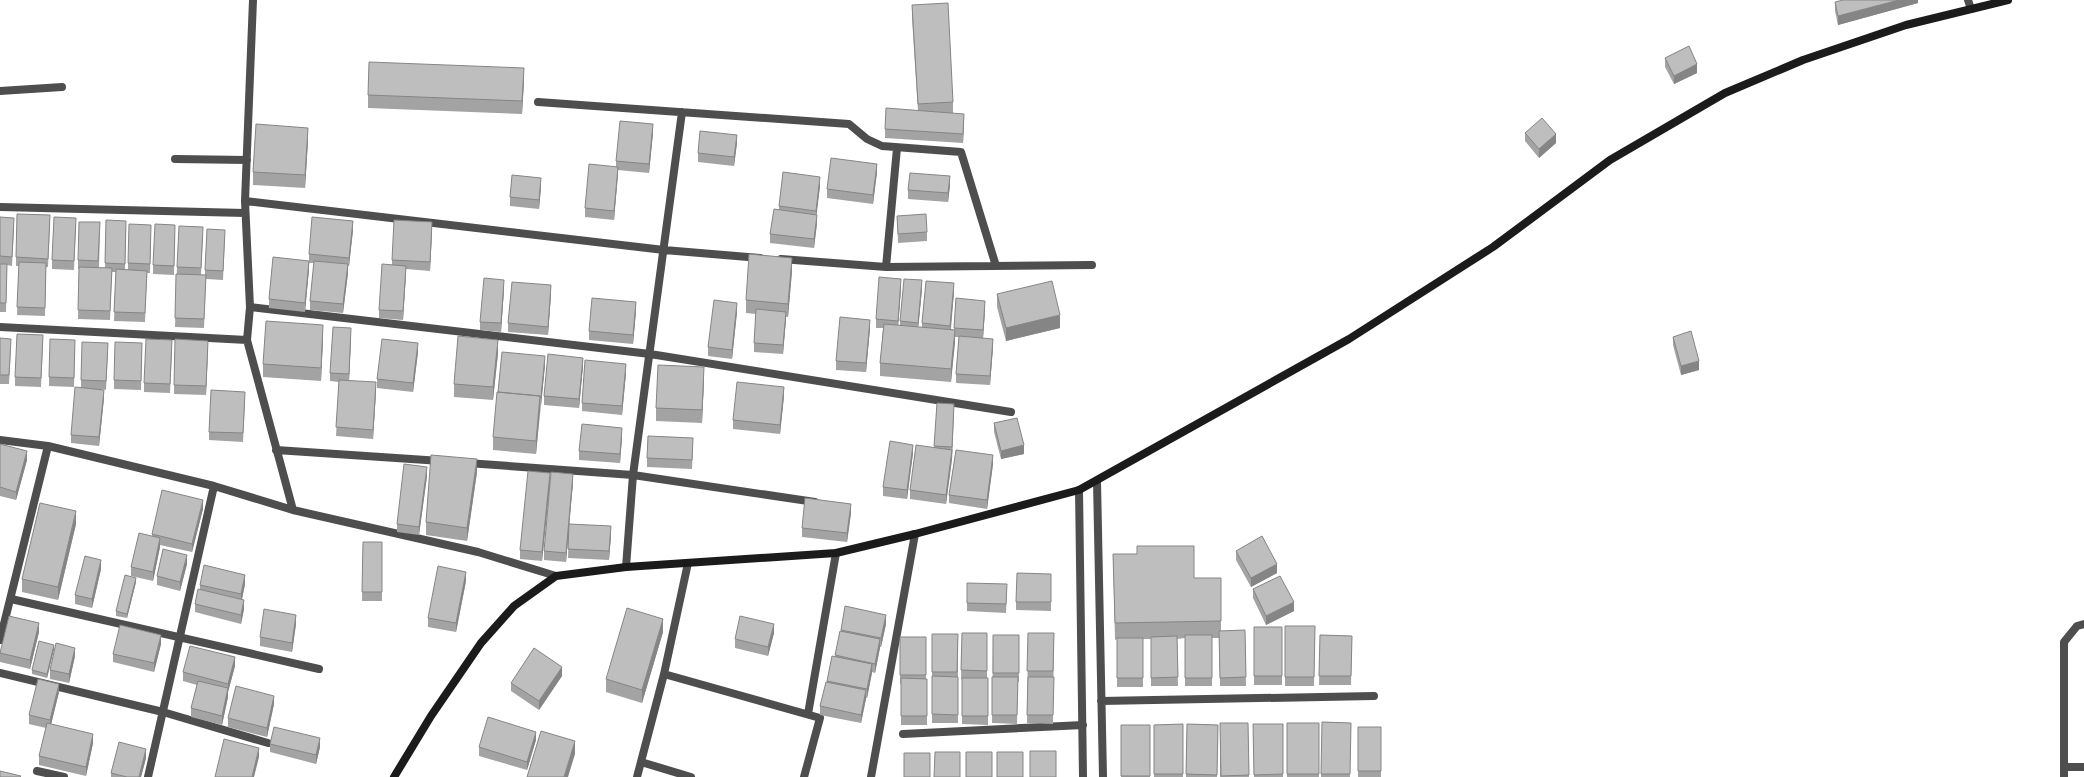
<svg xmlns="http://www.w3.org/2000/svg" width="2084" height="777" viewBox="0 0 2084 777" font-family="'DM Sans',sans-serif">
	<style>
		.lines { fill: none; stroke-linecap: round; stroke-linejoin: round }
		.minor { stroke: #4e4e4e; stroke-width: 8 }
		.secondary { stroke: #1b1b1b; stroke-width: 8 }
		.wall { fill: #a3a3a3 }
		.shaded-wall { fill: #858585 }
		.building { fill: #bebebe; stroke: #858585 }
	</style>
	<rect width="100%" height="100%" fill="#fff"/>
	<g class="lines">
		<path class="minor" d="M1968 0 1971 9
			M0 91 62 87
			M538 102 849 124 867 139 882 146 961 152 996 266
			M175 159 247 160
			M245 201 253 0
			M0 207 245 213
			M781 259 886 267 1092 265
			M886 267 897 148
			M250 307 650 354 1011 412
			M0 327 247 340
			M0 440 48 446 214 486 293 510 478 552 556 576
			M276 450 441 461
			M467 463 633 475 815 502
			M1097 481 1103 777
			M1079 490 1083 777
			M293 510 247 340 250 307 245 201 664 250 760 258
			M626 567 633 475 682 112
			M11 599 319 669
			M0 640 48 446
			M0 673 163 712 268 743
			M664 674 820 718 804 777
			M1101 701 1374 696
			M808 714 836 553
			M903 734 1083 725
			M641 762 691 777
			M2064 767H2084
			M37 771 64 777
			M148 777 214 486
			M637 777 664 674 688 563
			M871 777 915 534
			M2064 777V642L2077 626 2084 624"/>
		<path class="secondary" d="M394 777 431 716 481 643 514 606 556 576 626 567 836 553 915 534 1079 490 1349 339 1493 247 1610 160 1725 93 1803 60 1906 25 2008 0"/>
	</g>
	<path class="wall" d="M1918 0V3L1838 25 1835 11V2Z
		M912 5 953 102V113L964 123 963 143 885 138V129L918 111 912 18Z
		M1665 58 1697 73 1674 84 1665 67Z
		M524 81 522 114 368 108V95Z
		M653 133 649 173 618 170 614 220 585 217V208L616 166V161Z
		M1525 133 1556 143 1539 158 1525 141Z
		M308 141 305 188 253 185V172Z
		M737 143 734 166 698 162V153Z
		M877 172 873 204 827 198V189Z
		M950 185 948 202 908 199V190Z
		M820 186 816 215 817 223 814 248 770 243V234L779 209V206Z
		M541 187 539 209 510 206V197Z
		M897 216 927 232V241L898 243Z
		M0 217 14 227 12 266 7 265 6 312H0Z
		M106 220 126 230 125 270H128V263L151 234 150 273H147L145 322 114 321 116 272H112L110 320 78 319 79 269H78V260L100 231 99 268H105Z
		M50 224 48 267H46L45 316 17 315 19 266H16V257Z
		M76 226 74 270 52 269V260Z
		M353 230 349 266H348V273L343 313 310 310V301L314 263H309V269L305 312 269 308V299L309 261V254Z
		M432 231 430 271 406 269 403 320 379 318V310L392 265V260Z
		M175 234 174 275 153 274V265Z
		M203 235 201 275H205V270L225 238 223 280 206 279 204 328 175 327 177 267Z
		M792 271 788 317H786L783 354 754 352V343L756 314 746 313V300Z
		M901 288 898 325H900V321L922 289 918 327H922V323L954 292 951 329 954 330 956 298 985 310 983 338 993 347 990 385 956 383V374L959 337H955L951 382 880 376V363L883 328H876V319Z
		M504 289 501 332 480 330V322Z
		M551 294 548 335 508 332V323Z
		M997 294 1060 328 1006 341 997 307Z
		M636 311 633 344 589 340V331Z
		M737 312 732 359 708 356V347Z
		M870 328 866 372 836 370V361Z
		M351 337 349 380 376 391 373 439 336 436 339 382 330 381V373Z
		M1673 337 1699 370 1681 375 1673 345Z
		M0 338 11 347 9 384H0Z
		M323 338 321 381 263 377V364Z
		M43 344 41 387 15 386V377Z
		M75 348 74 387 49 386V377Z
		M172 349 170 393 144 392V383Z
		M208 349 206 395 174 394V385Z
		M108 352 106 390 102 389 104 398 99 446 71 443V435L81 388V380Z
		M142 352 141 390 114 389V380Z
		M418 352 413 392 377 388V379Z
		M498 353 493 400 454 397V384Z
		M545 365 536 454 493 450V437L498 392Z
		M583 366 579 408 544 405V396Z
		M626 373 622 415 582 411V403Z
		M704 380 702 423 656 421V408Z
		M784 396 780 434 733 429V420Z
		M245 401 243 442 209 440V432Z
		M937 403 954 412 952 459 946 504 910 499V490L934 448Z
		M994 423 1024 454 1001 459 994 432Z
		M622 437 620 463 579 460V451Z
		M0 444 27 460 16 500 0 496Z
		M693 447 692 469 647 467V458Z
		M913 453 907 499 883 496V487Z
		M993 464 987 509 949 503V495Z
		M477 472 467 541 426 535V522Z
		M427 476 419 535 397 532V524Z
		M550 482 542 561 520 559V550Z
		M573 483 569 524 611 535 609 560 568 558 569 525 566 562 544 560V551Z
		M203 509 192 552 160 545V547L153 581 131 576V567L152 536V534Z
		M851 513 847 542 802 537V528Z
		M76 524 58 600 22 592V579Z
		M363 542H382V601H362Z
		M1236 551 1277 573 1251 587 1236 560Z
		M1113 554 1194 578H1221V631L1245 630 1246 686H1220L1219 638H1212V686H1185V638L1177 639 1178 686H1151V639H1143V687H1117V639L1115 640Z
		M187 564 180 591 157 585V576Z
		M101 569 92 608 75 604V595Z
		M1051 574V611L1016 610V602Z
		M466 581 456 632 428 627V618Z
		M136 582 127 618 116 616V611Z
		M967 583 1007 593 1006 613 967 611Z
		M245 584 242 600 244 609 241 624 195 612V604L200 590V585Z
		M1253 589 1294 611 1266 625 1253 598Z
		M296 624 292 652 260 646V637Z
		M886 624 881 647H880L875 673 872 672 867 698H866L861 723 820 715V706L827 681 835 656 840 631H841V630Z
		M1285 626H1315L1314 686H1285Z
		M1254 627H1282V685H1254Z
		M39 632 30 669 0 662V652Z
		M663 632 642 703 606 692V679Z
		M774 633 768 656 735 648V639Z
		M962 633H987V678H988V725L962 724V679H961Z
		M1028 633H1054L1053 724 1027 723Z
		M958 634V723H932V672Z
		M993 635H1019V682H1018L1017 724 992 723Z
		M1320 635 1352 636 1351 685H1319Z
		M900 637H926V679H927V725H901V684H900Z
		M161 644 154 672 113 662V654Z
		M54 649 47 678 32 674V670Z
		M75 656 69 683 50 679V670Z
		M235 666 228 692V697L222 725 191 717V708L197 685 183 681V672Z
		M562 676 539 710 511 691V683Z
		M59 692 51 724 93 743 86 776 39 765V756L46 728 29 724V715Z
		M274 704 267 737 228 727V718Z
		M1322 722 1351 723 1350 777H1321Z
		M1220 723H1248L1249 777H1220Z
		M1287 723H1319V777H1287Z
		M1183 724V777H1154V725Z
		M1187 724 1218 725 1217 777H1186Z
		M1253 724H1283V777H1254Z
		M1121 725H1150V777H1121Z
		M1358 727H1381V777H1358Z
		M536 740 527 770 479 756V747Z
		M270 744 320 747 316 764 270 752Z
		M146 758 141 777H111V773Z"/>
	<path class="shaded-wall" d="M1899 0H1918V3L1838 25V16Z
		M1697 64V73L1674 84V76Z
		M524 68V81L522 114V101Z
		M964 114V123L963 143V134Z
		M653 124V133L649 173V164Z
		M308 128V141L305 188V175Z
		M1556 134V143L1539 158V149Z
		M737 135V143L734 166V157Z
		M877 164V172L873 204V195Z
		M618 167V175L614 220V211Z
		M950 176V185L948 202V193Z
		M820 177V186L816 220V211Z
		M541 178V187L539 209V200Z
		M817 215V223L814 248V239Z
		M353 221V230L349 266V258Z
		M432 222V231L430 271V262Z
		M792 258V271L788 317V304Z
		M309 261V269L305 312V303Z
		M348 264V273L343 313V304Z
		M406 266V275L403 320V311Z
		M901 279V288L898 329V321Z
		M504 280V289L501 332V323Z
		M922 280V289L918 331V323Z
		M954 283V292L950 334V326Z
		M551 285V294L548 335V327Z
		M985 301V310L983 339V330Z
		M636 302V311L633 344V335Z
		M737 303V312L732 359V350Z
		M786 312V320L783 354V345Z
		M1060 315V328L1006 341V328Z
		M870 320V328L866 372V363Z
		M323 325V338L321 381V368Z
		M351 328V337L349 382V374Z
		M955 330V343L951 382V369Z
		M993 339V347L990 385V376Z
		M498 340V353L493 400V387Z
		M208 341V349L206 395V386Z
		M418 343V352L413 392V383Z
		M545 356V365L541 406V397Z
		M583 358V366L579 408V399Z
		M1699 361V370L1681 375V366Z
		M626 364V373L622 415V406Z
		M704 367V380L702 423V410Z
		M376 382V391L373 439V430Z
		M784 387V396L780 434V425Z
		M104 390V398L99 446V437Z
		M540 396V409L536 454V441Z
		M954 404 952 459 946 504V495L952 450Z
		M622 428V437L620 463V454Z
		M913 445V453L907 499V490Z
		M1024 445V454L1001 459V451Z
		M27 451V460L16 500V492Z
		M993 455V464L987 509V500Z
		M477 459V472L467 541V528Z
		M427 467V476L419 535V527Z
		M550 473V482L542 561V552Z
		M573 474V483L566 562V553Z
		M203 500V509L192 552V544Z
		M851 504V513L847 542V533Z
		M76 511V524L58 600V587Z
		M611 526V535L609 560V551Z
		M160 538V547L153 581V572Z
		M187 555V564L180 591V582Z
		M101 560V569L92 608V599Z
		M1277 564V573L1251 587V578Z
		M466 572V581L456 632V623Z
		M245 575V584L241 603V594Z
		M136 578V582L127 618V614Z
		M244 600V609L241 624V615Z
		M1294 602V611L1266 625V616Z
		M296 615V624L292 652V643Z
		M886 615V624L881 647V638Z
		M663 619V632L642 703V690Z
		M39 623V632L30 669V660Z
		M774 624V633L768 656V647Z
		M161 635V644L154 672V663Z
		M880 639V648L875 673V664Z
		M54 645V649L47 678V674Z
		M75 648V656L69 683V674Z
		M235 657V666L228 692V697L222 725V716L228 688V684Z
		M872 664V673L867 698V689Z
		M562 667V676L539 710V701Z
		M59 684V692L50 729V720Z
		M866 690V699L861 723V715Z
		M274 696V704L267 737V728Z
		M536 732V740L527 770V762Z
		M93 734V743L86 776V767Z
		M320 738V747L316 764V755Z
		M575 741V754L568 777H564Z
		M259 748V757L254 777H252Z
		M146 749V758L141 777H139Z"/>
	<path class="building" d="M1843 0H1899L1838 16 1835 2Z
		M948 3 953 102 918 104 912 5Z
		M1689 46 1697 64 1674 76 1665 58Z
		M369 62 524 68 522 101 368 95Z
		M886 108 964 114 963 134 885 129Z
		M1542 118 1556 134 1539 149 1525 133Z
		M620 121 653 124 649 164 616 161Z
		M256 124 308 128 305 175 253 172Z
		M700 131 737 135 734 157 698 153Z
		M831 158 877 164 873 195 827 189Z
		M589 164 618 167 614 211 585 208Z
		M783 172 820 177 816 211 779 206Z
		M910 173 950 176 948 193 908 190Z
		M512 175 541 178 539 200 510 197Z
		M774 209 817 215 814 239 770 234Z
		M17 214 50 215 48 259 16 257Z
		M926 214 927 232 898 234 897 216Z
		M0 217 14 218 12 257 0 256Z
		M54 217 76 218 74 261 52 260Z
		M312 217 353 221 349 258 309 254Z
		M106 220 126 221 125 264 105 263Z
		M394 220 432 222 430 262 392 260Z
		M79 222H100L98 261 78 260Z
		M129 224 151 225 150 264 128 263Z
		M155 224 175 225 174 266 153 265Z
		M179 226 203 227 201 268 177 267Z
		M207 229 225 230 223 271 205 270Z
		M749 254 792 258 788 304 746 300Z
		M273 257 309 261 305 303 269 299Z
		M314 261 348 264 343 304 310 301Z
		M19 262 46 263 45 308 17 307Z
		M0 264H7L6 303H0Z
		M382 264 406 266 403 311 379 310Z
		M79 267 112 268 110 311 78 310Z
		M116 269 147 271 145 313 114 312Z
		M176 274 206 275 204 319 175 318Z
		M879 277 901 279 898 321 876 319Z
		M484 278 504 280 501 323 480 322Z
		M904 279 922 280 918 323 900 321Z
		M926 281 954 283 950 326 922 323Z
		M1052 281 1060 315 1006 328 997 294Z
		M512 282 551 285 548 327 508 323Z
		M592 298 636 302 633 335 589 331Z
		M956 298 985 301 983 330 954 328Z
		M714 300 737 303 732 350 708 347Z
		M756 309 786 312 783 345 754 343Z
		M840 317 870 320 866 363 836 361Z
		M266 321 323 325 321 368 263 364Z
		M884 324 955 330 951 369 880 363Z
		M333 327 351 328 349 374 330 373Z
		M1691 331 1699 361 1681 366 1673 337Z
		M17 334 43 335 41 378 15 377Z
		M458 336 498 340 493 387 454 384Z
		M959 336 993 339 990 376 956 374Z
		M0 338 11 339 9 375H0Z
		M50 339 75 340 74 378 49 377Z
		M146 339 172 340 170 384 144 383Z
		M175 339 208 341 206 386 174 385Z
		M382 339 418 343 413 383 377 379Z
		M82 342 108 343 106 381 81 380Z
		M115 342 142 343 141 381 114 380Z
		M502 352 545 356 541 397H540V396L498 392Z
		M548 354 583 358 579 399 544 396Z
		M585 360 626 364 622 406 582 403Z
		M658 365 704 367 702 410 656 408Z
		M339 380 376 382 373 430 336 427Z
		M737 382 784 387 780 425 733 420Z
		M75 387 104 390 99 437 71 435Z
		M211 390 245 392 243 433 209 432Z
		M497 392 540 396 536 441 493 437Z
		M937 403 954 404 952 447 934 446Z
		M1017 418 1024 445 1001 451 994 423Z
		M582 424 622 428 620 454 579 451Z
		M648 436 693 438 692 460 647 458Z
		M890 441 913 445 907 490 883 487Z
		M0 444 27 451 16 492 0 487Z
		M916 445 952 450 946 495 910 490Z
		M956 450 993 455 987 500 949 495Z
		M431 455 477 459 467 528 426 522Z
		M404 464 427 467 419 527 397 524Z
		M528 471 550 473 542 552 520 550Z
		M551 472 573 474 566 553 544 551Z
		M162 490 203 500 192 544 152 534Z
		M805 498 851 504 847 533 802 528Z
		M40 503 76 511 58 587 22 579Z
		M569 524 611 526 609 551 568 549Z
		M139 533 160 538 153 572 131 567Z
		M1262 536 1277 564 1251 578 1236 551Z
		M363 542H382V592H362Z
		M1137 546H1194V578H1221V621L1115 623 1113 554H1137Z
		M163 549 187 555 180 582 157 576Z
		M85 556 101 560 92 599 75 595Z
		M204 565 245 575 241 594 200 585Z
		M438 566 466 572 456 623 428 618Z
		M1017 573 1051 574V602H1016Z
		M125 575 136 578 127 614 116 611Z
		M1280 576 1294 602 1266 616 1253 589Z
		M967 583 1007 584 1006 604 967 603Z
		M198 589 244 600 241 615 195 604Z
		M845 606 886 615 881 638 841 630Z
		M627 608 663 619 642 690 606 679Z
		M264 609 296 615 292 643 260 637Z
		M9 616 39 623 30 660 0 653Z
		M740 616 774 624 768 647 735 639Z
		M120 625 161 635 154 663 113 654Z
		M1285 626H1315L1314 677H1285Z
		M1254 627H1282V676H1254Z
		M1245 630 1246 677 1220 678 1219 631Z
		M840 631 880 639 875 664 835 655Z
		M962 633H987V671L961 670Z
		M1028 633H1054L1053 671H1027Z
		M932 634H958L957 672H932Z
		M993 635H1019V673H993Z
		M1185 635H1212V678H1185Z
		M1320 635 1352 636 1351 676H1319Z
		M1177 636 1178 677 1151 678V637Z
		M900 637H926V675H900Z
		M1117 638H1143V678H1117Z
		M39 641 54 645 47 674 32 670Z
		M56 643 75 648 69 674 50 670Z
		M190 646 235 657 228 684 183 672Z
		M534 648 562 667 539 701 511 683Z
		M832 656 872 664 867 689 827 681Z
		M932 676 958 677V715L932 714Z
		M992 677H1018L1017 715H992Z
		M1028 677H1054L1053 715H1027Z
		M901 678 927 679V716H901Z
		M962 678H988V716H962Z
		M38 679 59 684 50 720 29 715Z
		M198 681 228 688 222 716 191 708Z
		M826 682 866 690 861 715 820 706Z
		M236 686 274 696 267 728 228 718Z
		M488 717 536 732 527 762 479 747Z
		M1322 722 1351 723 1350 774H1321Z
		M47 723 93 734 86 767 39 756Z
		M1220 723H1248L1249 775 1221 776Z
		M1287 723H1319V774H1287Z
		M1183 724V774H1154V725Z
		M1187 724 1218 725 1217 775 1186 774Z
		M1253 724H1283V774L1254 775Z
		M1121 725H1150V776H1121Z
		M274 727 320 738 316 755 270 744Z
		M1358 727H1381V771H1358Z
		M541 731 575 741 564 777H527Z
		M224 739 259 748 252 777H215Z
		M119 742 146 749 139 777H127L111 773Z
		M1030 751H1056V777H1030Z
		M935 752H960V777H934Z
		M966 752H992V777H966Z
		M997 752H1023V777H997Z
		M904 753H930V777H904Z
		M0 771 21 776 20 777H0Z"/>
</svg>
